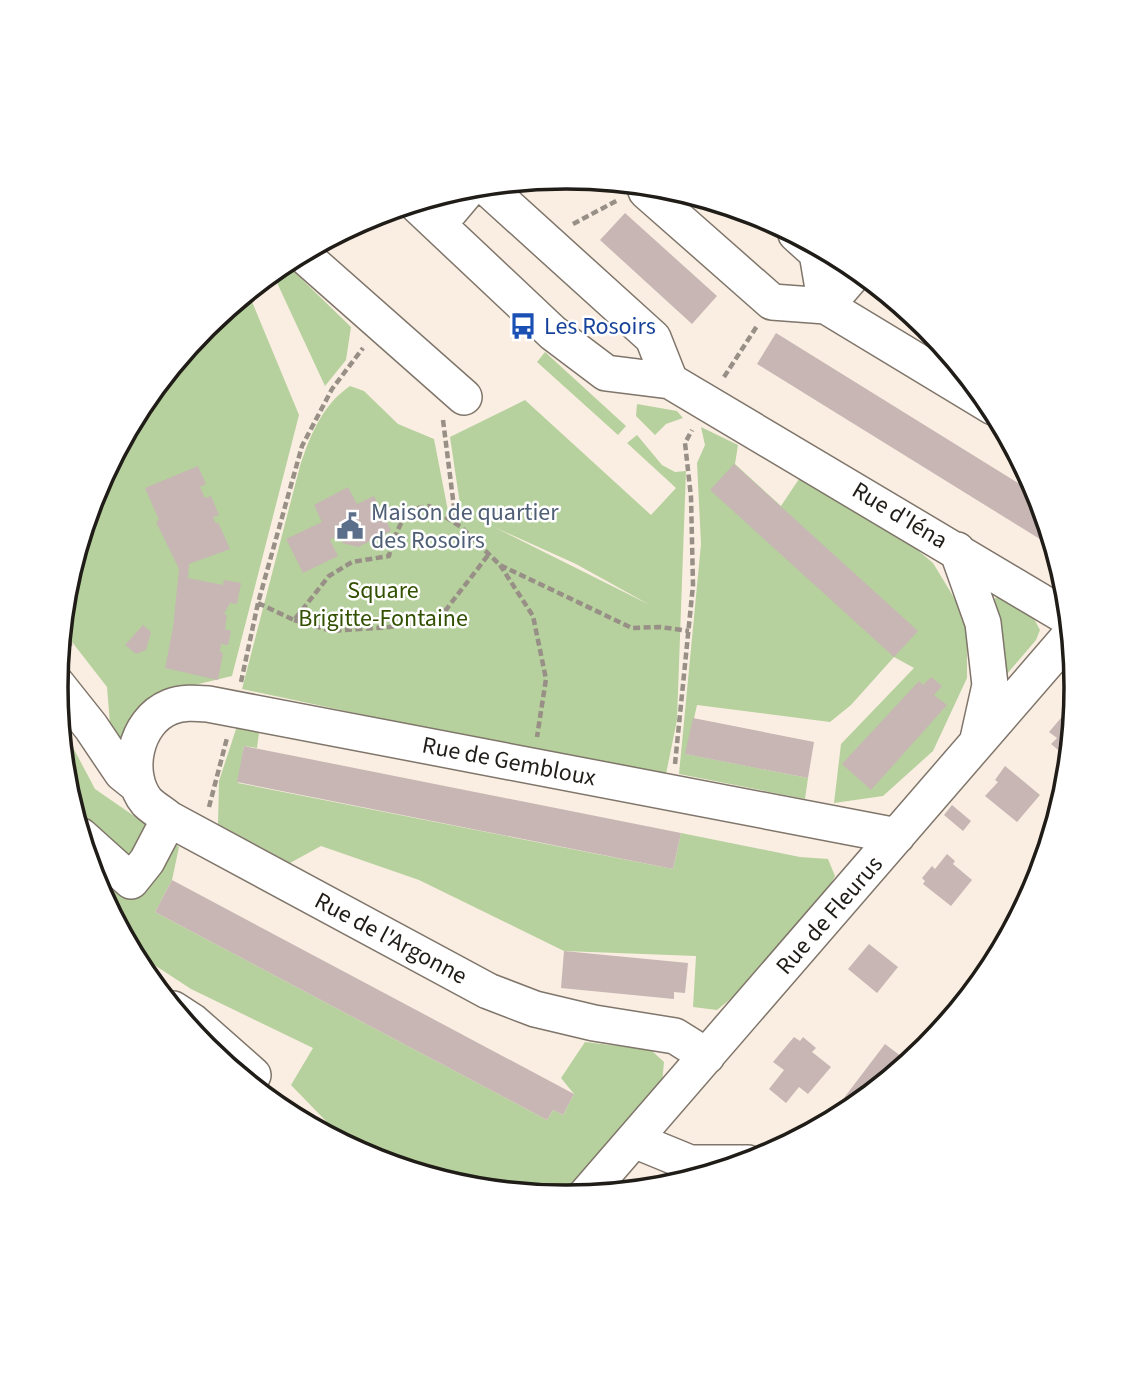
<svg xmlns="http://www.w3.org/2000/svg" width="1133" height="1375" viewBox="0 0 1133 1375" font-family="'Source Sans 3',sans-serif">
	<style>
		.green { fill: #b6d19d; fill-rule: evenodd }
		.building { fill: #c7b6b4 }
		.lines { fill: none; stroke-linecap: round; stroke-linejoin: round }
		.minor-casing { stroke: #7f756a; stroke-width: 38 }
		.path { stroke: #988f86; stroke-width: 4.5; stroke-dasharray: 7 3.5; stroke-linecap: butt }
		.minor { stroke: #fff; stroke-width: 35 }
		.labels { text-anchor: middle; stroke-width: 5; stroke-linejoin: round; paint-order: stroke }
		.transit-label { font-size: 24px; fill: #164399; stroke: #fff; text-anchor: start }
		.service-label { font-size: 24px; fill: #4e5e75; stroke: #fff; text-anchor: start }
		.street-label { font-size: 24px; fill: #201c17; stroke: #fff }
		.park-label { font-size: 24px; fill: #325000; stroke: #fff }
		.rim { fill: none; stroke: #201c17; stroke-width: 3.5 }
	</style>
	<rect width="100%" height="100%" fill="#faeee2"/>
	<path class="green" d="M284 262 351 327 346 360 325 386 272 272Z
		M248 292 299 415 232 676 186 687 134 713 113 761 107 687 62 629 66 588 95 492 142 404 206 326Z
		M545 352 626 426 618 435 537 362Z
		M350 386 364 391 398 424 434 439 448 511H461L450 437 525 400 651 515 676 488 627 443 637 435 662 465 675 472 686 471 677 720 665 779 242 689 300 466C310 436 322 405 350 386ZM494 527 576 564 650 605Z
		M637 404 677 411 683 418 666 424 655 435 636 416Z
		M701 427 738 445 735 464 781 506 799 479 884 522 933 563 967 619V678L933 751 883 796 834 803 841 744 914 668 894 657 851 705 830 722 697 705 686 754 808 778 805 799 679 774 701 544 697 463 705 445Z
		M997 597 1033 617 1040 630 1036 640 1007 674 1002 671 993 600Z
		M59 721 95 789 179 847 172 880 155 912 547 1120 553 1110 563 1115 574 1094 561 1078 585 1042 651 1050 664 1062 662 1083 559 1197 467 1188 371 1159 354 1150 291 1085 313 1048 191 989 130 949 95 882 66 787Z
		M237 726 259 733 257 748 244 746 238 783 673 869 681 833 800 857 828 859 835 876 815 913 755 979 717 1010 693 1007 696 956 564 951 419 880 321 846 290 863 218 824 219 781Z"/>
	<path class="building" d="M625 213 717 296 692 324 600 240Z
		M776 333 1039 496 1056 549 757 364Z
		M734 464 918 631 894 657 710 490Z
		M198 466 206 484 200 487 205 498 211 496 219 515 213 517 216 524 218 522 230 549 189 564 188 578 223 585 224 580 241 583 237 604 230 603 224 614 227 615 225 629 231 631 228 645 221 644 220 652 223 653 218 680 165 668 173 628 179 569 156 522 159 520 145 488Z
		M348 487 357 504 374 496 391 531 358 547 342 543 346 531 330 540 338 556 303 573 286 539 322 522 314 505Z
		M143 625 151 632 146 650 136 654 125 645Z
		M931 677 942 686 934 695 947 705 871 790 842 764 919 681 923 685Z
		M1072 705 1075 708 1069 759 1051 744 1057 738 1049 732Z
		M693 718 814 742 808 778 685 754Z
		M244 746 681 833 673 869 237 782Z
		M1005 766 1040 795 1017 822 985 796 998 782 995 780Z
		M952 805 971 821 963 831 944 815Z
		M947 854 955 861 953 864 972 880 951 906 923 884 925 881 922 878 932 866 935 869Z
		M172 880 574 1094 563 1115 553 1110 547 1120 155 912Z
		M869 944 898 967 877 993 848 969Z
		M564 951 688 963 685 993 674 992V999L561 988Z
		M794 1037 800 1041 803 1037 816 1048 812 1052 831 1067 808 1094 799 1087 786 1103 769 1089 784 1070 773 1062Z
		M885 1044 910 1063 841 1117 834 1111Z"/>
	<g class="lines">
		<defs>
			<path id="minor" d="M484 185 653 338 670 381
				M648 185 646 191 772 302 826 306 858 269
				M415 203 553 333 606 373 670 381 1070 619
				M439 224 471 186
				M796 234 817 253 826 306 993 407
				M301 253 464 397
				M957 550 983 623 990 685 978 739
				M56 683 91 727 122 773 137 785
				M81 836 131 881 147 861 169 819
				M173 1009 193 1022 253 1075
				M707 1056 675 1036 594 1023 535 1009 488 991 169 819C162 813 153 808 147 802 124 774 135 721 170 707 182 702 195 703 208 704L897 836
				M634 1140 690 1163H748
				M585 1196 1072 633"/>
		</defs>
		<use href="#minor" class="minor-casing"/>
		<path class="path" d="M573 224 618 200
			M724 377 757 326
			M443 420 456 523
			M500 565 533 616 546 679 537 737
			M258 603 294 620 329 576 352 562 389 556 392 543 407 510 429 506 461 527 500 565 632 628 660 627 689 631
			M64 610 69 621 70 646
			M294 620 332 631 389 627 438 620 489 554
			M241 682 258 603 302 446 332 389 363 348
			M675 764 693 585 691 497 685 443 692 430
			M209 807 227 738"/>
		<use href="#minor" class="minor"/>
	</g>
	<defs>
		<symbol id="bus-bare" viewBox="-9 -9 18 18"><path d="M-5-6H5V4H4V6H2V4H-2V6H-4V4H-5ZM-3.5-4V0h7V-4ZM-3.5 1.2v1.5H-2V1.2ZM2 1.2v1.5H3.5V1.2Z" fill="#1a4fb4" stroke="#fff" stroke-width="2.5" paint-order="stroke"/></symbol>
		<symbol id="civic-bare" viewBox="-9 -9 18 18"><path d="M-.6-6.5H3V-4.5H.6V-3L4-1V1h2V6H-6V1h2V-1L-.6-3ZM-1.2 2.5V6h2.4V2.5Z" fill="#5c6f8a" stroke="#fff" stroke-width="2.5" paint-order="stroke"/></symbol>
	</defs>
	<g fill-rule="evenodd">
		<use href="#bus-bare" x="504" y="307" width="38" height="38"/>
		<use href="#civic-bare" x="331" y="507" width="38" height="38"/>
	</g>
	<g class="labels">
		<g class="transit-label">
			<text x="544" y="334">Les Rosoirs</text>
		</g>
		<g class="service-label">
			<text x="371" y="520">Maison de quartier<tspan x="371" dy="28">des Rosoirs</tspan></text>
		</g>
		<g class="street-label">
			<text transform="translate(900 515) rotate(31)" y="8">Rue d'Iéna</text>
			<text transform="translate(509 761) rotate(11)" y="8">Rue de Gembloux</text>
			<text transform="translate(829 915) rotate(-49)" y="8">Rue de Fleurus</text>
			<text transform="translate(391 938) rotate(28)" y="8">Rue de l'Argonne</text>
		</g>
		<g class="park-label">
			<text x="383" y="598">Square<tspan x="383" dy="28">Brigitte-Fontaine</tspan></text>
		</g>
	</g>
	<path d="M0 0H1133V1375H0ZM68 687a498 498 0 1 1 996 0a498 498 0 1 1-996 0Z" fill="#fff" fill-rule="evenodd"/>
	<path class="rim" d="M68 687a498 498 0 1 1 996 0a498 498 0 1 1-996 0Z"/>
</svg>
